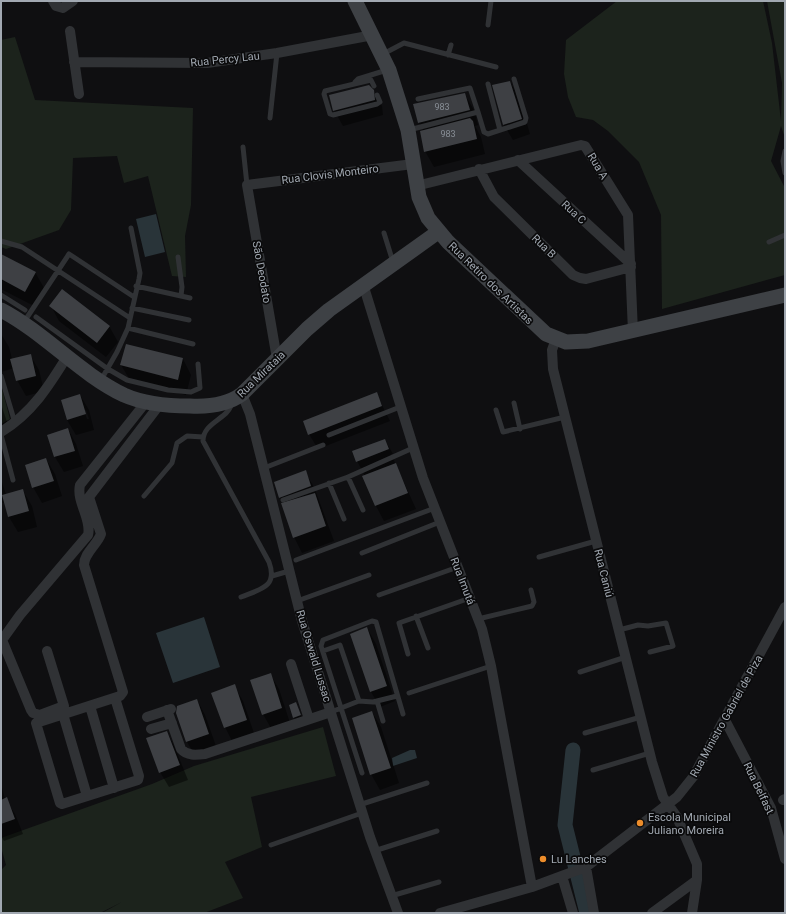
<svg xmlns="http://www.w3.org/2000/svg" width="786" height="914" viewBox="0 0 786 914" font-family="Roboto,sans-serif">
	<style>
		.green { fill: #1c231c }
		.water { fill: #293439 }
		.shadow { fill: #0007; fill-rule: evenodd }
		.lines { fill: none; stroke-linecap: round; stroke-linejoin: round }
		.river { stroke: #293439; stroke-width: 15 }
		.building { fill: #3e4044 }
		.lane { stroke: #303235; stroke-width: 5 }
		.street { stroke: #303235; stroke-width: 10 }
		.secondary { stroke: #3e4145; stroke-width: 15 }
		.poi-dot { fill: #ed8d2b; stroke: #0a0a0b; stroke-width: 1.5 }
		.labels { text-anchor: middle; stroke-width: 3.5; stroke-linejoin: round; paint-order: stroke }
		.number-label { font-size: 9px; fill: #888e96 }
		.street-label { font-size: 11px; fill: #a1a8b1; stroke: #0a0a0b }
		.poi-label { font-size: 11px; fill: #a1a8b1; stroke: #0a0a0b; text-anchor: start }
	</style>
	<rect width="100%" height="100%" fill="#0f0f11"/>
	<path class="green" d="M617 1H763L772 43 781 121 782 83 767 1H785V138L781 126 771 161 785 188V275L662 309 661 215 639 162 608 131 593 120 576 117 568 97 564 74 566 40Z
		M15 37 35 100 193 108 191 205 185 236 186 277 172 276 148 176 124 183 117 156 73 158 71 210 59 230 6 249 1 247V40Z
		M1 385 10 419 1 424Z
		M323 727 336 776 251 797 262 847 225 862 243 898 204 913H102L122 902 100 913H1V870L6 865 1 847V838L152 784 194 766Z"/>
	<path class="water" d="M156 214 165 252 145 257 136 219Z
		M204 617 220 667 173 683 156 633Z
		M410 750H415L417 758 393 766 392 758Z"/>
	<path class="shadow" d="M510 82 519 97 530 134 513 140 504 125Z
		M373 91 382 106 383 115 343 126 334 110Z
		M465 95 474 110 478 125 475 126 481 137 485 154 434 167 425 151 424 131 419 123 415 104Z
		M1 255 35 272 44 288 34 306 1 289Z
		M51 306 109 326 118 342 106 357 59 321Z
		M1 334 9 347 12 359 30 355 39 370 44 391 26 396 17 380 14 368 1 372Z
		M183 359 191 375 186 395 130 380 121 365Z
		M376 393 390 421 318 449 309 434Z
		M80 395 89 410 94 430 76 435 67 420ZM84 410H86L89 419H87Z
		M1 404 9 428 1 430Z
		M68 429 76 444 83 466 64 472 55 457 48 435Z
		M385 440 393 454H391L416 509 384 521 376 506 365 476 357 461Z
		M46 459 55 474 62 496 42 503 33 487Z
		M305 472 314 487 334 541 302 553 294 537 275 483Z
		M1 479 6 495 23 491 32 506 37 527 18 532 9 517 5 502 1 503Z
		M367 628 376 644 395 701 380 707 371 692Z
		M270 674 279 689 290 723 272 730 263 714Z
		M234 686 243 701 255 736 233 743 225 727Z
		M197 700 205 715 217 749 196 757 187 742Z
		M296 703 303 720 296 722 294 717Z
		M372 712 381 727 399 783 380 790 371 774Z
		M167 732 175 748 188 780 169 787 160 772Z
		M1 784 5 799 15 814 23 834 4 841 1 836Z"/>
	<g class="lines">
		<path class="river" d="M573 750 565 825 587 913"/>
	</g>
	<path class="building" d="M510 81 522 119 503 125 492 85Z
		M369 85 374 90 375 100 333 111 329 95Z
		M465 93 470 110 418 123 413 104Z
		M470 118 473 121 477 139 424 152 420 131Z
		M1 254 36 272 25 292 1 279Z
		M62 289 110 326 97 343 49 306Z
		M126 344 183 358 178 380 120 365Z
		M31 354 36 376 16 381 10 359Z
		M377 392 382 406 308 435 303 421Z
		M80 394 86 414 67 420 61 400Z
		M68 428 75 451 54 457 47 435Z
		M385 439 389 449 356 462 352 451Z
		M46 458 54 481 32 488 25 465Z
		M396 463 408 493 375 506 362 476Z
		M306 470 311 486 279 498 274 482Z
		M23 489 29 511 8 517 2 495Z
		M315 493 326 526 293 538 281 503Z
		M367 627 387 686 370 692 350 634Z
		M271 673 282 708 262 715 250 680Z
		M235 684 247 720 224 728 211 693Z
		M197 699 209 734 186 742 176 713 177 706Z
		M296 702 301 715 293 718 289 705Z
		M372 711 391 768 370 775 352 718Z
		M167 731 180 765 159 773 146 738Z
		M7 797 15 819 1 824V800Z"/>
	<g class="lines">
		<path class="lane" d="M488 25 491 1
			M383 54 404 43 496 67
			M448 55 451 45
			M355 82 358 79 387 70
			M488 84 500 130
			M374 86 371 80 325 91 324 94 330 114 333 115 377 104 380 102 377 95
			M478 112 484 132 488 134 525 122 526 118 514 79
			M270 118 277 53
			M409 130 478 112 470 88 418 99
			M243 147 247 185
			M785 151 783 161 785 173
			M384 233 393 262
			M1 241 22 247 130 318
			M769 242 785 235
			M178 257 182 287 181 296
			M136 286 190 298
			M1 295 25 310
			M132 308 189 320
			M36 317 108 369 127 380 168 390 191 392 200 388 198 364
			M24 322 69 254 134 297
			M128 328 193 344
			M1 376 15 423
			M101 380 117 352 128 328 139 279 140 273 131 228
			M232 403C231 406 229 410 227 412 219 421 203 426 203 441L269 562C278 587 261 589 241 597
			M514 403 520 429
			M496 410 503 432 565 417
			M1 435 13 480
			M329 435 400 407
			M264 468 323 445
			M348 477 363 510
			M329 483 344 519
			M144 496 172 463 177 443 187 436 203 437
			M283 500 348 477 413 448
			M362 553 440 522
			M539 557 596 541
			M296 560 435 508
			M272 576 289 571
			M379 595 458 567
			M297 601 369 575
			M416 616 428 648
			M478 619 532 606 534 602 531 590
			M619 630 638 625 648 626 666 623 673 646 650 652
			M323 651 340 645 359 701
			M408 654 399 623 470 598
			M580 672 626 657
			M409 693 491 666
			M377 701 383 721
			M331 712 359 701 373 702 397 696
			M585 733 641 717
			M593 770 650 753
			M362 773 321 646 323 640 372 621 376 622 403 714
			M359 805 427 783
			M271 845 362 813
			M374 851 437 831
			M391 896 439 882"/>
		<path class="street" d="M53 1 56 6 63 8 73 1
			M70 31 79 94
			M74 62 207 63 277 53 373 35
			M518 160 631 264
			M479 169 494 197 573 275 580 278 586 279 631 267
			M416 186 581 145 585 146 628 215 633 332
			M363 284 423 478 482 629 491 666 532 887
			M556 339 552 350 553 369 652 762 663 797 677 817 697 864V880L692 913
			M277 359 247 185 413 164
			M242 394 250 414 302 621 370 837 398 913
			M1 432C32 413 49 386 68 355
			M47 651 64 706 40 715 33 713 31 710 2 640 20 615 88 535C92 519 76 502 80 485L146 402
			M291 664 309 719
			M115 698 139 776 138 780 62 804 60 803 36 723 120 696 123 692 84 565C84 553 97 545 101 534L89 497 160 404
			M90 706 114 788
			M167 710 181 749C187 756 196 755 205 754L331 712
			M63 714 87 796
			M147 717 171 709
			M725 720 771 808 785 859
			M151 729 172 723
			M783 800 785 799
			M586 867 594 913
			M562 876 573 913
			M440 913 532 887 586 867 677 797 693 777 785 607
			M652 913 697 880"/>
		<path class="secondary" d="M355 1 389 70 408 130 419 197 428 218 448 242 546 334 566 342 588 341 785 295
			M1 310C45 333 80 374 124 395 144 404 168 406 190 406 208 407 227 405 242 394L307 329 329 310 438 232"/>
	</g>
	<g class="poi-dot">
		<circle cx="640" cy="823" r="4"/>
		<circle cx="543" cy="859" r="4"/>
	</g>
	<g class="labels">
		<g class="number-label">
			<text x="442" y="110">983</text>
			<text x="448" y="137">983</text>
		</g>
		<g class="street-label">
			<text transform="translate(225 59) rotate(-6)" y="4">Rua Percy Lau</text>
			<text transform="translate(598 166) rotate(59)" y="4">Rua A</text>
			<text transform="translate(330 174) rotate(-7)" y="4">Rua Clovis Monteiro</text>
			<text transform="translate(574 212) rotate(43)" y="4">Rua C</text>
			<text transform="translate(544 246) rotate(44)" y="4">Rua B</text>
			<text transform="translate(262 272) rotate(80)" y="4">São Deodato</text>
			<text transform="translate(491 283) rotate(44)" y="4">Rua Retiro dos Artistas</text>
			<text transform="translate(261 374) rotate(-44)" y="4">Rua Mirataia</text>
			<text transform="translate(604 573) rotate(76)" y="4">Rua Caniú</text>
			<text transform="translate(463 581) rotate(69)" y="4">Rua Imutá</text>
			<text transform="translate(314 656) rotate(73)" y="4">Rua Oswald Lussac</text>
			<text transform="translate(726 716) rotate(-61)" y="4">Rua Ministro Gabriel de Piza</text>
			<text transform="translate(759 788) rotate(64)" y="4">Rua Belfast</text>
		</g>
		<g class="poi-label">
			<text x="648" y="821">Escola Municipal<tspan x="648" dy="13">Juliano Moreira</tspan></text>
			<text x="551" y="863">Lu Lanches</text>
		</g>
	</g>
	<rect width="786" height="914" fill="none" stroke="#a1a8b1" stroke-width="4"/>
</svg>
